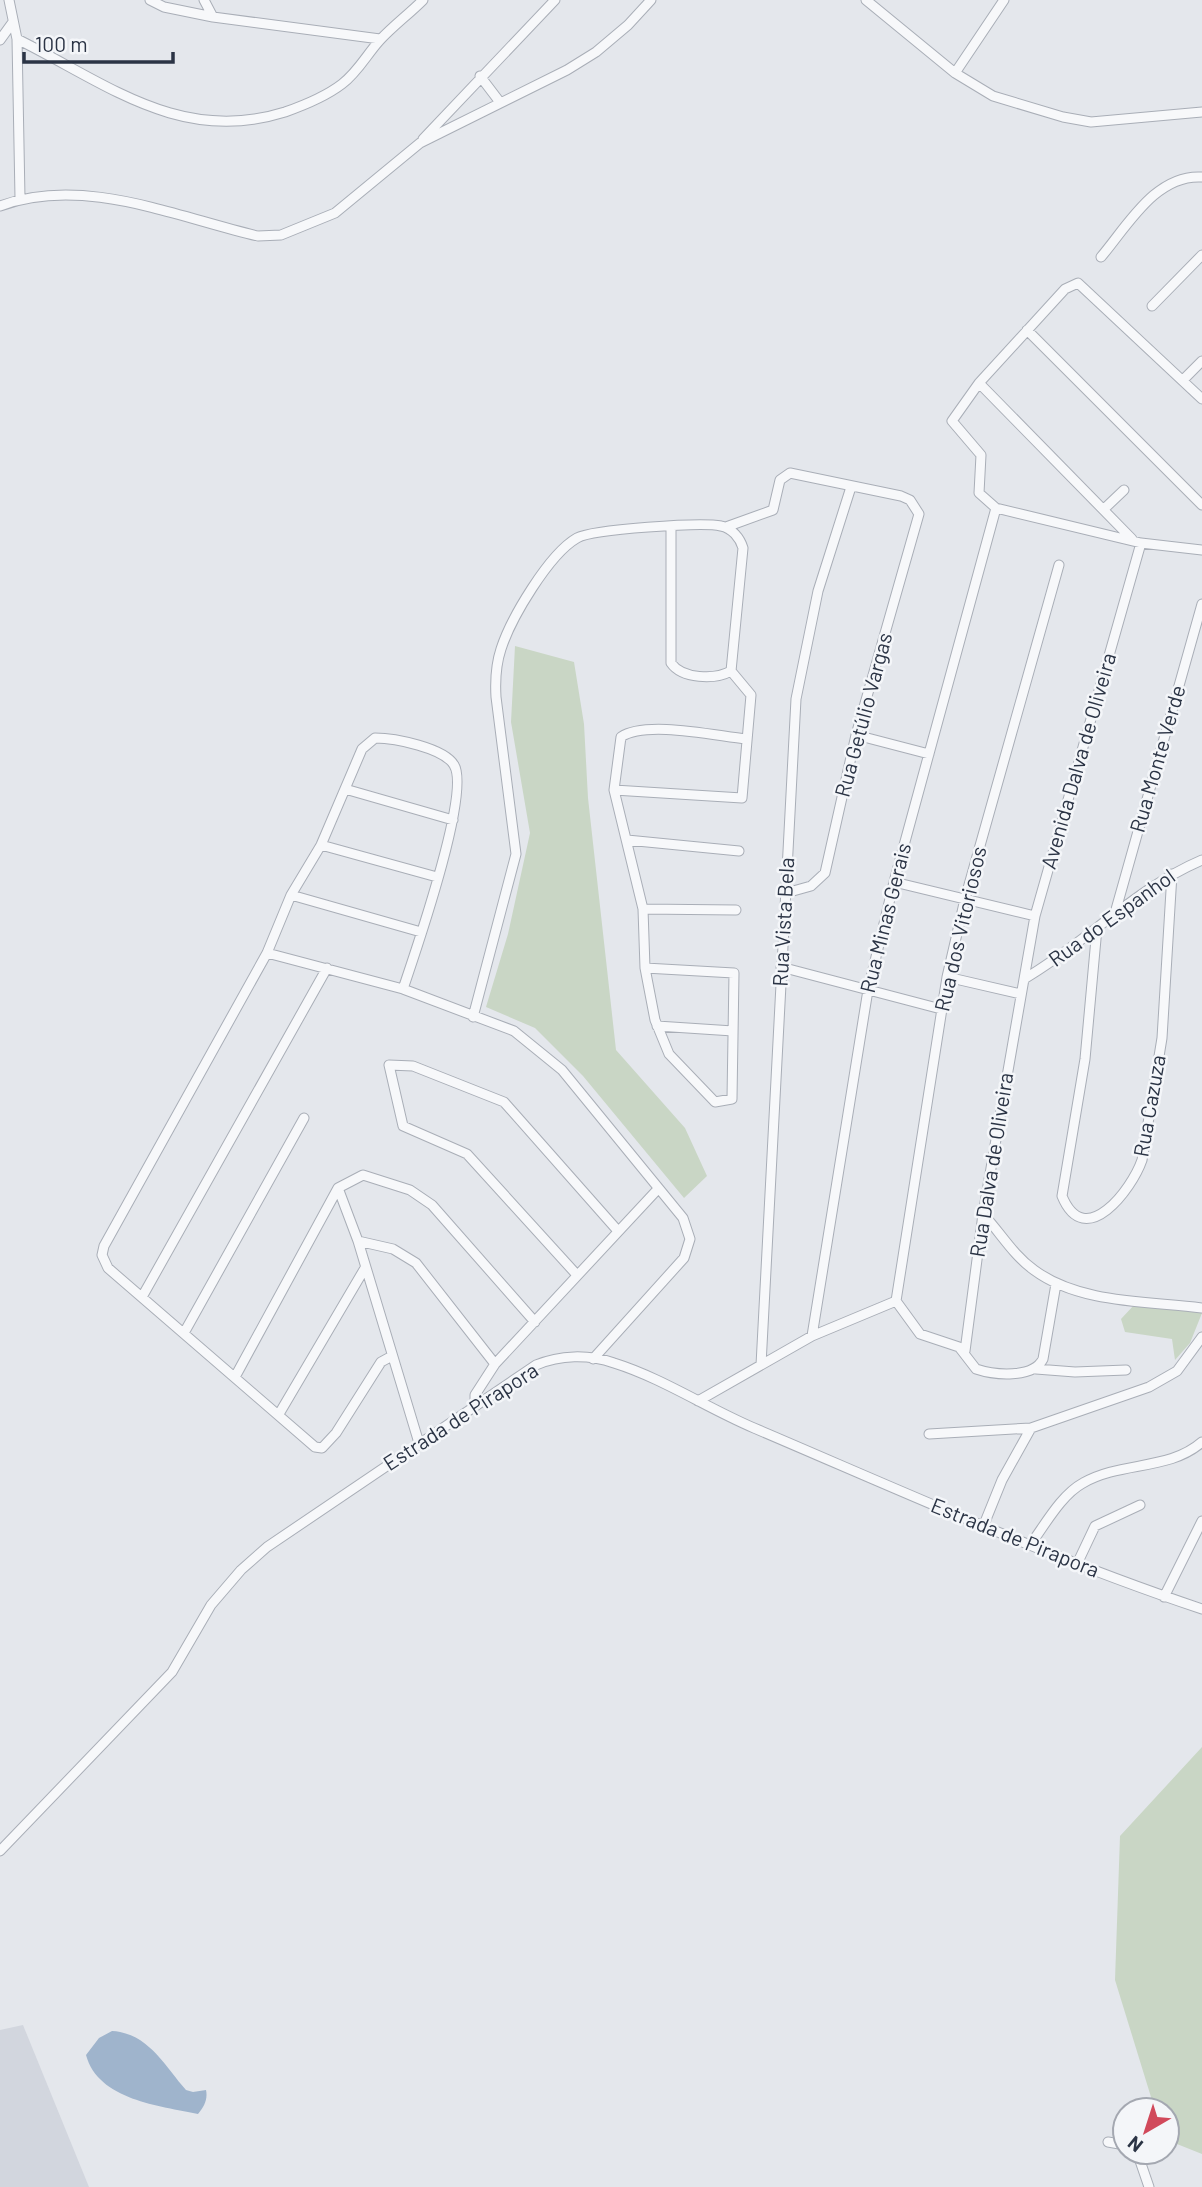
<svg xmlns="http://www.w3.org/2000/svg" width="1202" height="2187" viewBox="0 0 1202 2187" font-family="Barlow,sans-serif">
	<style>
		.built { fill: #d2d6de }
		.green { fill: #c9d6c5 }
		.water { fill: #9fb4cc }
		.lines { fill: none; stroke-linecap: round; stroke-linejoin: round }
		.minor-casing { stroke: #a9aeb7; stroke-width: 11 }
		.minor { stroke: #f7f8fa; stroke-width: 9 }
		.labels { text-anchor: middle; stroke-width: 5; stroke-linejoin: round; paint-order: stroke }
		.street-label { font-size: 21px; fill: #2b3445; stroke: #f4f6f9 }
	</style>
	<rect width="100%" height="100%" fill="#e4e7ec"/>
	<path class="built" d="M23 2025 89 2187H0V2030Z"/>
	<path class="green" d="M515 646 574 662 584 724 588 798 616 1050 685 1128 707 1176 684 1198 583 1076 535 1028 486 1007 508 934 530 833 511 722Z
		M1145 1304 1202 1313 1190 1343 1175 1360 1172 1339 1125 1332 1121 1319 1134 1305Z
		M1202 1747V2154L1167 2140V2110H1155L1115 1980 1120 1836Z"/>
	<path class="water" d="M112 2031C148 2033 164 2065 186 2090L193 2092 206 2090C208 2099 204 2107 198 2114 160 2106 98 2100 86 2055L99 2038Z"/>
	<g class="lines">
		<defs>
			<path id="minor" d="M9 0 17 39 20 198
				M150 0 164 7 213 17 380 39
				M204 0 213 17
				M866 0 955 73 993 96 1063 117 1091 122 1202 112
				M17 39C106 83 180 145 285 112 305 105 325 97 342 84 358 72 367 54 380 40 393 26 409 14 423 0
				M0 40 13 22
				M955 73 1004 0
				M480 76 499 101
				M423 139 555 0
				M0 206C83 175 176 217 258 236L281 235 335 213 420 143 567 70 596 52 628 25 651 0
				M1101 257C1128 225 1156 174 1202 177
				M1152 306 1202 255
				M1027 330 1202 505
				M1183 380 1202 361
				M979 383 1132 539
				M1202 399 1078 283 1065 289 979 383 952 421 981 455 979 493 996 508 1141 543 1202 550
				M1104 509 1124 490
				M671 527V663C682 679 715 680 731 671
				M726 527 773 510 780 480 790 473 901 496 910 500 919 514 856 735 825 873 811 886 786 893
				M856 735 929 754
				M345 789 453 820
				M614 790 742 798 751 695 731 671
				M627 840 739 851
				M321 845 437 877
				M894 882 1035 916
				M291 895 421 932
				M643 909 736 910
				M1115 913 1202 604
				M1097 928 1085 1059 1062 1196C1085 1252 1132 1189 1142 1160L1162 1038 1172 874
				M267 953 403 989 514 1031 562 1070 683 1218 690 1239 684 1258 593 1359
				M781 967 941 1009
				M645 968 734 973 732 1099 715 1102 669 1054 655 1020 645 968 643 909 614 790 621 737C646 720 716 736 746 739
				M947 977 1021 994
				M1024 979C1086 943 1136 888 1202 860
				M473 1017 516 854 496 697C495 680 496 664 501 649 511 618 549 554 577 538 593 529 702 522 721 526 732 528 740 538 743 548L731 671
				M657 1026 733 1031
				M338 1188 358 1241 419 1443
				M983 1214C1000 1232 1013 1255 1034 1270 1080 1304 1148 1301 1202 1308
				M358 1241 393 1249 416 1263 495 1364
				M577 1275 467 1154 403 1126 389 1065 413 1066 504 1102 618 1231
				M142 1297 327 968
				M896 1301 947 977 965 899 1059 565
				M896 1301 920 1334 959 1347 976 1369C994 1375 1033 1379 1043 1359L1056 1284
				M184 1333 304 1118
				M812 1336 868 990 894 882 996 508
				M965 1351 983 1214 1035 916 1141 543
				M392 1356 381 1362 336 1433 322 1448 315 1447 108 1268 102 1255 104 1246 267 953 291 895 321 845 362 749 375 738C395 738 444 748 454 765 471 792 415 953 403 989
				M761 1365 796 699 818 591 851 487
				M1036 1369 1075 1372 1126 1370
				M235 1377 338 1188 363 1175 410 1190 432 1205 535 1322
				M698 1401 812 1336 896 1301
				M475 1406V1395L495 1364 657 1190
				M279 1414 365 1268
				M929 1434 1031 1428 1149 1387 1177 1371 1202 1337
				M983 1527 1002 1480 1031 1428
				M1030 1545C1045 1525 1061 1495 1083 1483 1121 1461 1169 1471 1202 1442
				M1077 1564 1095 1526 1140 1505
				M1164 1597 1202 1521
				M0 1851 172 1672 211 1605 241 1570 267 1547 536 1365C560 1355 588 1354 614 1363 662 1378 707 1408 754 1428 902 1491 1049 1558 1202 1609
				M1108 2142 1125 2145
				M1137 2152 1149 2187"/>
		</defs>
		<use href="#minor" class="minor-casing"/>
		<use href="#minor" class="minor"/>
	</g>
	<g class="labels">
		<g class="street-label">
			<text transform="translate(864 715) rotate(-75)" y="7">Rua Getúlio Vargas</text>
			<text transform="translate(1158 759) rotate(-74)" y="7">Rua Monte Verde</text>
			<text transform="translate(1079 761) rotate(-74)" y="7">Avenida Dalva de Oliveira</text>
			<text transform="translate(886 918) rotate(-76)" y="7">Rua Minas Gerais</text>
			<text transform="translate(1112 918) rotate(-36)" y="7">Rua do Espanhol</text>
			<text transform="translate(784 922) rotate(-87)" y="7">Rua Vista Bela</text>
			<text transform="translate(961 929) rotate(-77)" y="7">Rua dos Vitoriosos</text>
			<text transform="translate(1150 1106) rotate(-80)" y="7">Rua Cazuza</text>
			<text transform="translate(992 1165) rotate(-81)" y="7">Rua Dalva de Oliveira</text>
			<text transform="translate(461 1417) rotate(-33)" y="7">Estrada de Pirapora</text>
			<text transform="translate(1015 1538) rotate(22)" y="7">Estrada de Pirapora</text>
		</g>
	</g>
	<g transform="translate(1146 2131) rotate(219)"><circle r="33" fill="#f4f6f9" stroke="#a4a8b1" stroke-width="2"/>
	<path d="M0-5L12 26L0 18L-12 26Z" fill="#d1495b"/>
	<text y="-10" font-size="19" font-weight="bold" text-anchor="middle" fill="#2b3445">N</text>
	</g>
	<path d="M24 52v10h149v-10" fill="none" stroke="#2b3445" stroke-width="3.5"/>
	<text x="35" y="52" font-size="21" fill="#2b3445" stroke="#f4f6f9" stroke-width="5" paint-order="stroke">100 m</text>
</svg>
